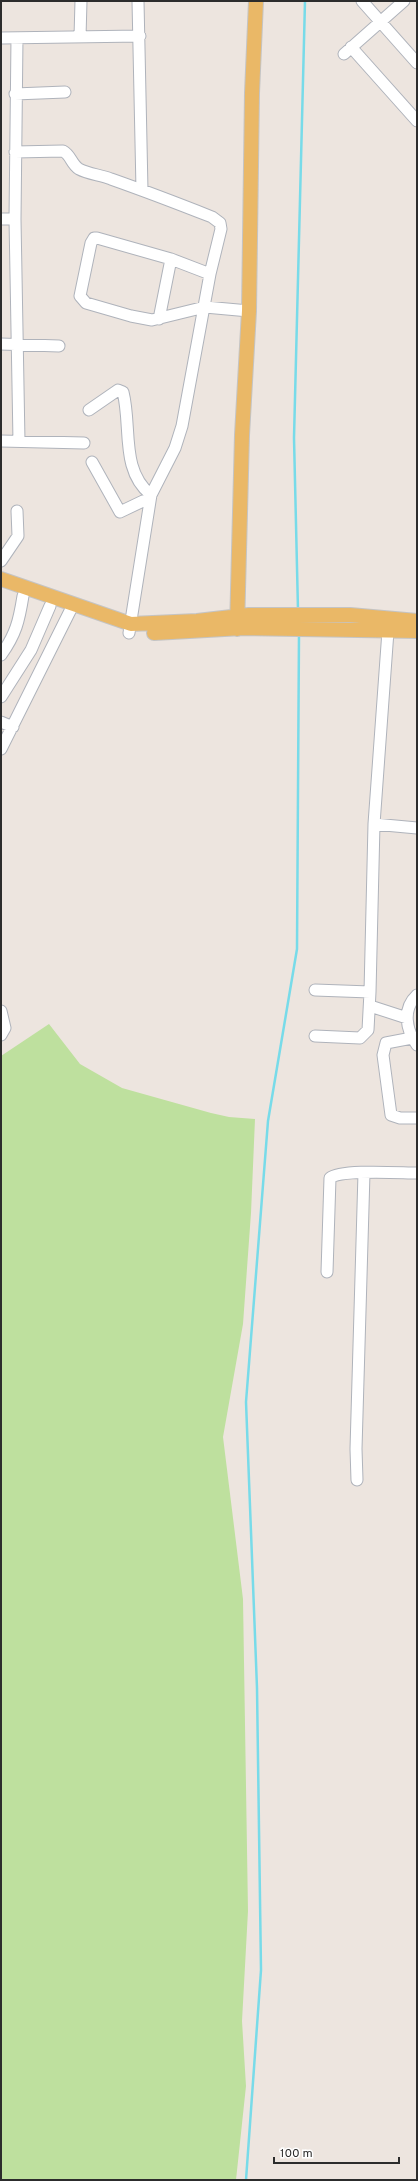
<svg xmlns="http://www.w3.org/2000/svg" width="418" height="2181" viewBox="0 0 418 2181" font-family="Overpass,sans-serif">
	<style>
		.green { fill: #bee09e }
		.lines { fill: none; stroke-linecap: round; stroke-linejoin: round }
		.stream { stroke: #78dbe9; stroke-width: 2.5 }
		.minor-casing { stroke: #afb3bb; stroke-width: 13 }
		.major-casing { stroke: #c4c4c4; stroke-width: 16 }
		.minor { stroke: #fff; stroke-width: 11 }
		.major { stroke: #eab867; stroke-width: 14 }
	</style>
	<rect width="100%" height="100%" fill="#ede5df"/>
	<path class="green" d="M49 1024 80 1064 122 1088 211 1113 229 1117 255 1119 251 1213 243 1324 223 1437 243 1599 248 1911 242 2021 246 2086 236 2180H1V1056Z"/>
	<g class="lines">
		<path class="stream" d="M298 610 294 438 305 1
			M246 2180 261 1970 257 1688 246 1402 268 1121 297 949 299 633"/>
		<defs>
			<path id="minor" d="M138 1 142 190
				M362 1 417 63
				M80 37 81 1
				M1 38 140 36
				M17 38 15 219 19 441
				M351 47 417 121
				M344 54 404 1
				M15 94 65 92
				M15 152 63 151C71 155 71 164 79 169 88 174 101 175 111 179 145 191 179 204 212 217L220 223 221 229 210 274 182 426 175 448 151 495 129 633
				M1 219H15
				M210 274 171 259 97 238H94L91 243 80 296 86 303 131 316 152 320 205 307 249 311
				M159 319 171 259
				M1 344 59 346
				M89 410 118 390 123 392C132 427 120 470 151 495
				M1 441 84 443
				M92 462 120 512 143 501 150 500
				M1 561 18 536 17 511
				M1 655C16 634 19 621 23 596
				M1 697 31 650 50 606
				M1 722 13 727
				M1 749 73 605
				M374 824 417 828
				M315 990 370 992
				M417 995C402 1009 406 1030 417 1045
				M370 1006 407 1018
				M1 1011 5 1028 1 1035
				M315 1036 360 1038 368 1030 370 992 374 824 388 631
				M412 1038 386 1043 383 1055 391 1115 400 1118H417
				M327 1272 330 1178C341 1169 400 1173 417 1173
				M357 1480 356 1449 364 1173"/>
			<path id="major" d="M1 579 131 624 197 621 249 615H350L417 621
				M237 629 242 435 249 311 252 93 256 1
				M154 633 242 628 417 631"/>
		</defs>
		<use href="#minor" class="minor-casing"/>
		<use href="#major" class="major-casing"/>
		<use href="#minor" class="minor"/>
		<use href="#major" class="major"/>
	</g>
	<rect width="418" height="2181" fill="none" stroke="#2c2c2c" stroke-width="4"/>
	<path d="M274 2157v6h125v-6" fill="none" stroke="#2c2c2c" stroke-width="2"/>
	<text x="280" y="2157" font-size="12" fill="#2c2c2c" stroke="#ffffff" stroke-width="3" paint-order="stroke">100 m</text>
</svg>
